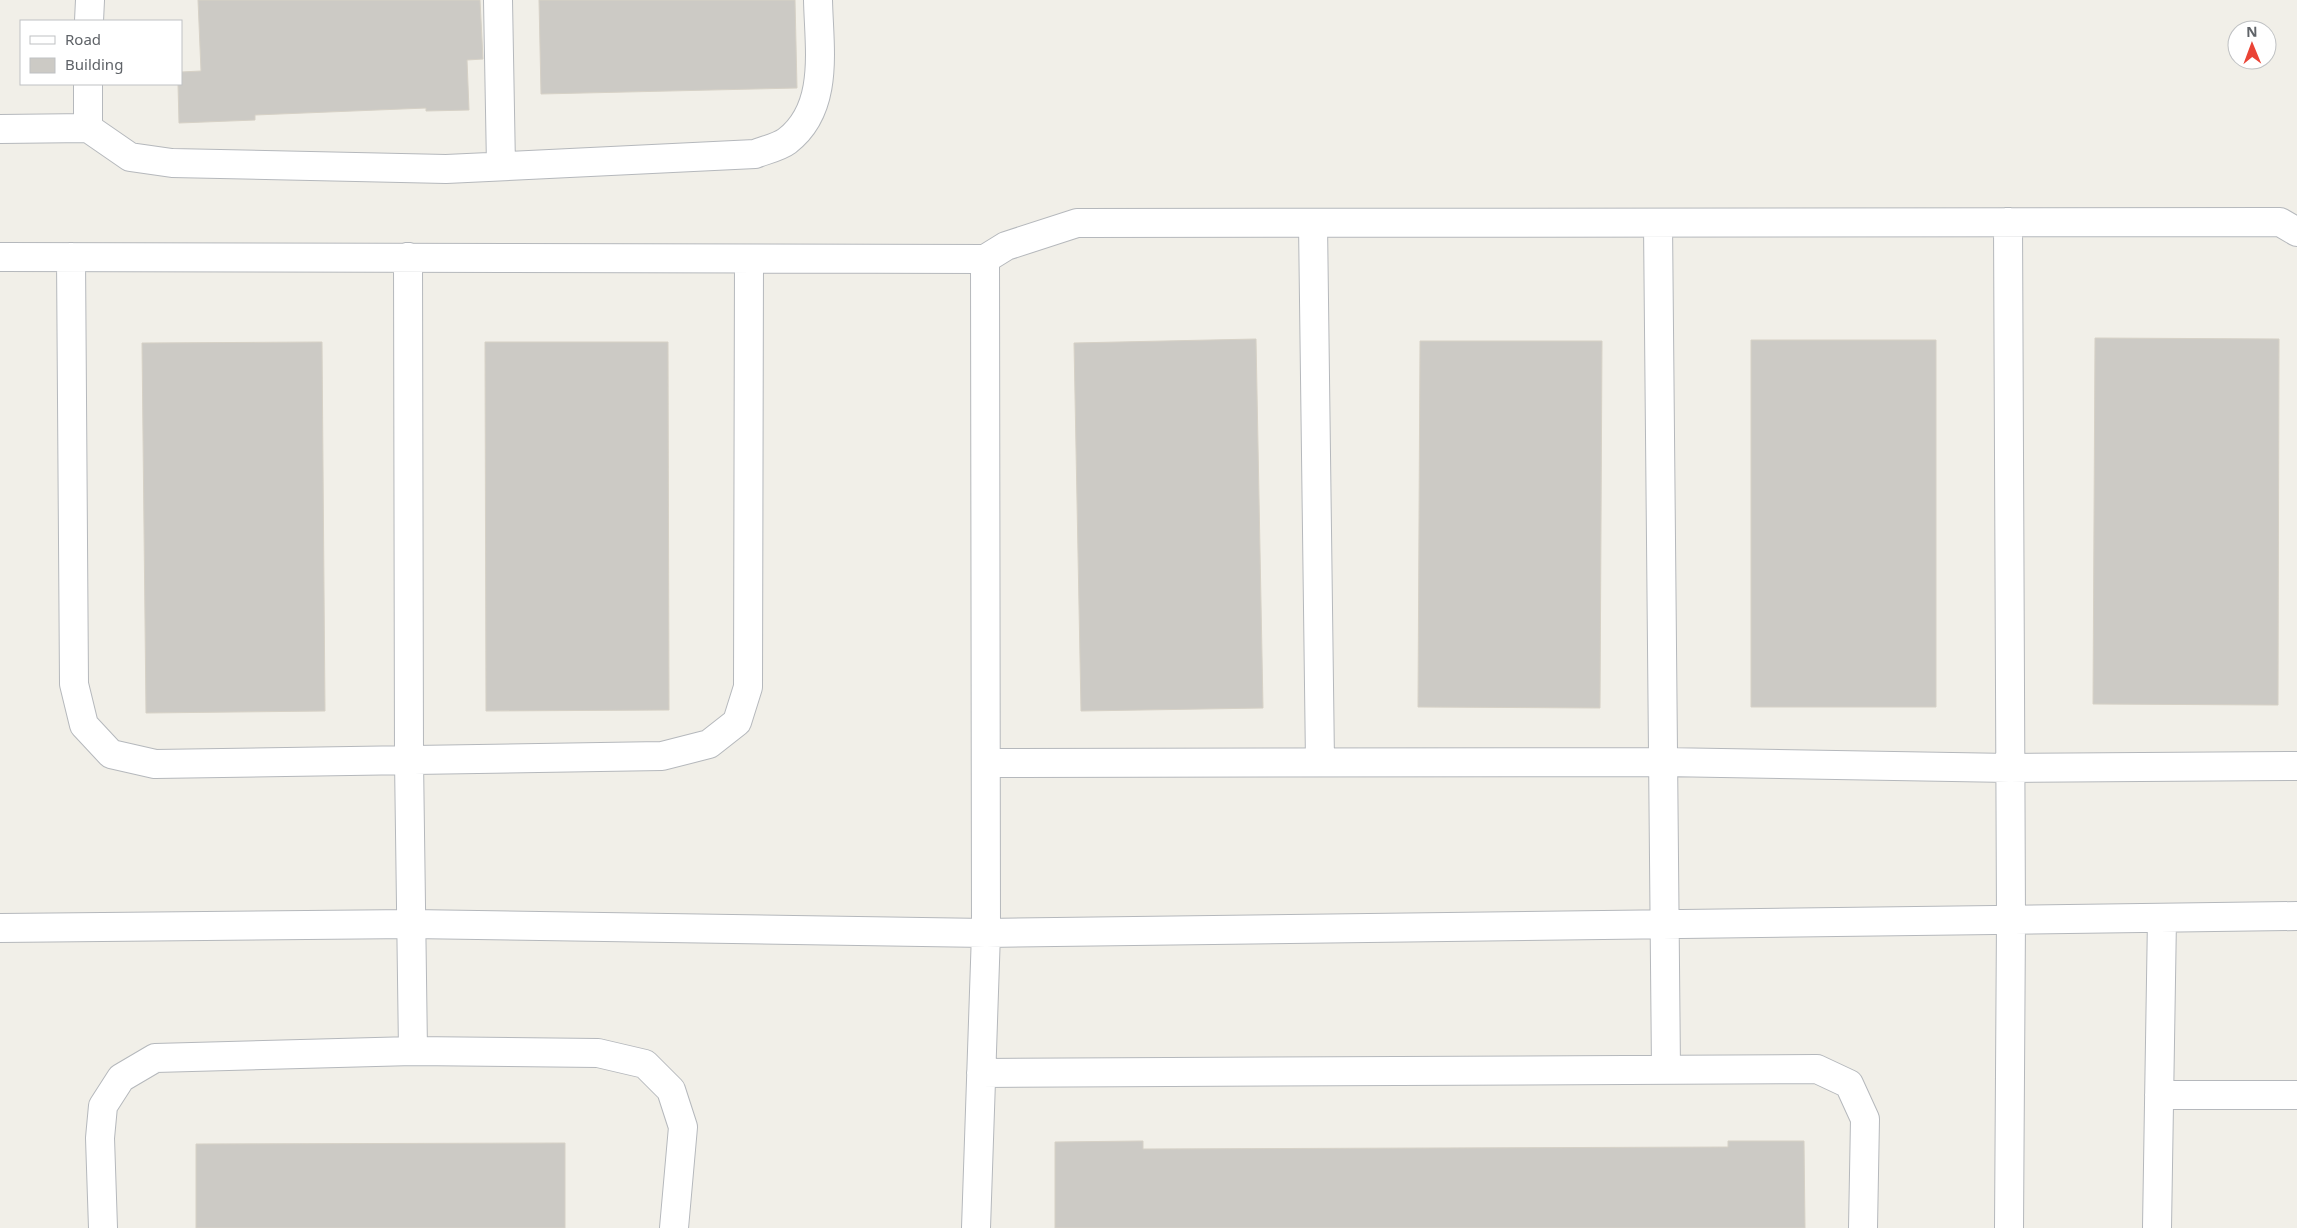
<svg xmlns="http://www.w3.org/2000/svg" width="2297" height="1228" viewBox="0 0 2297 1228" font-family="'Noto Sans',sans-serif">
	<style>
		.building { fill: #cccac5; stroke: #d6d1c6 }
		.lines { fill: none; stroke-linecap: round; stroke-linejoin: round }
		.minor-casing { stroke: #b5b8bc; stroke-width: 30 }
		.minor { stroke: #fff; stroke-width: 28 }
	</style>
	<rect width="100%" height="100%" fill="#f1efe8"/>
	<path class="building" d="M198 0H480L483 59 467 60 469 110 426 111V108L255 115V120L179 123 178 84H181V72L201 71Z
		M539 0H795L797 88 541 94Z
		M2095 338 2279 339 2278 705 2093 704Z
		M1256 339 1263 708 1081 711 1074 343Z
		M1751 340H1936V707H1751Z
		M1420 341H1602L1600 708 1418 707Z
		M322 342 325 711 146 713 142 343Z
		M485 342H668L669 710 486 711Z
		M1143 1141V1149L1728 1147V1141H1804L1805 1228H1055V1142Z
		M565 1143V1228H196V1144Z"/>
	<g class="lines">
		<defs>
			<path id="minor" d="M498 0 501 166
				M89 21 90 0
				M88 128V84
				M0 129 88 128 130 157 172 163 446 169 755 154C765 150 779 147 787 141 830 108 819 48 818 0
				M2008 222 2011 920 2009 1228
				M1313 223 1320 762
				M1658 223 1666 1070
				M0 257 985 259 1006 246 1077 223 2280 222 2297 232
				M71 257 74 684 84 725 111 754 155 764 662 756 709 744 737 722 748 687 749 259
				M408 257 409 760 413 1051
				M986 763 1663 762 2010 768 2297 766
				M0 928 412 924 986 933 2297 916
				M981 1073 1817 1069 1849 1084 1865 1119 1863 1228
				M2159 1095H2297
				M103 1228 100 1138 103 1106 121 1078 155 1058 413 1051 598 1053 645 1064 671 1090 683 1127 674 1228
				M976 1228 986 933 985 259
				M2157 1228 2162 918"/>
		</defs>
		<use href="#minor" class="minor-casing"/>
		<use href="#minor" class="minor"/>
	</g>
	<rect x="20" y="20" width="162" height="65" fill="#ffffff" stroke="#bfc1c3"/>
	<rect x="30" y="36" width="25" height="8" fill="#ffffff" stroke="#bfc1c3"/>
	<text x="65" y="45" font-size="15" fill="#5f6368">Road</text>
	<rect x="30" y="58" width="25" height="15" fill="#cccac5" stroke="#bfc1c3"/>
	<text x="65" y="70" font-size="15" fill="#5f6368">Building</text>
	<g transform="translate(2252 45) rotate(359)"><circle r="24" fill="#ffffff" stroke="#bfc1c3"/>
	<path d="M0-4L9 19L0 12L-9 19Z" fill="#ea4335"/>
	<text y="-8" font-size="14" font-weight="bold" text-anchor="middle" fill="#5f6368">N</text>
	</g>
</svg>
